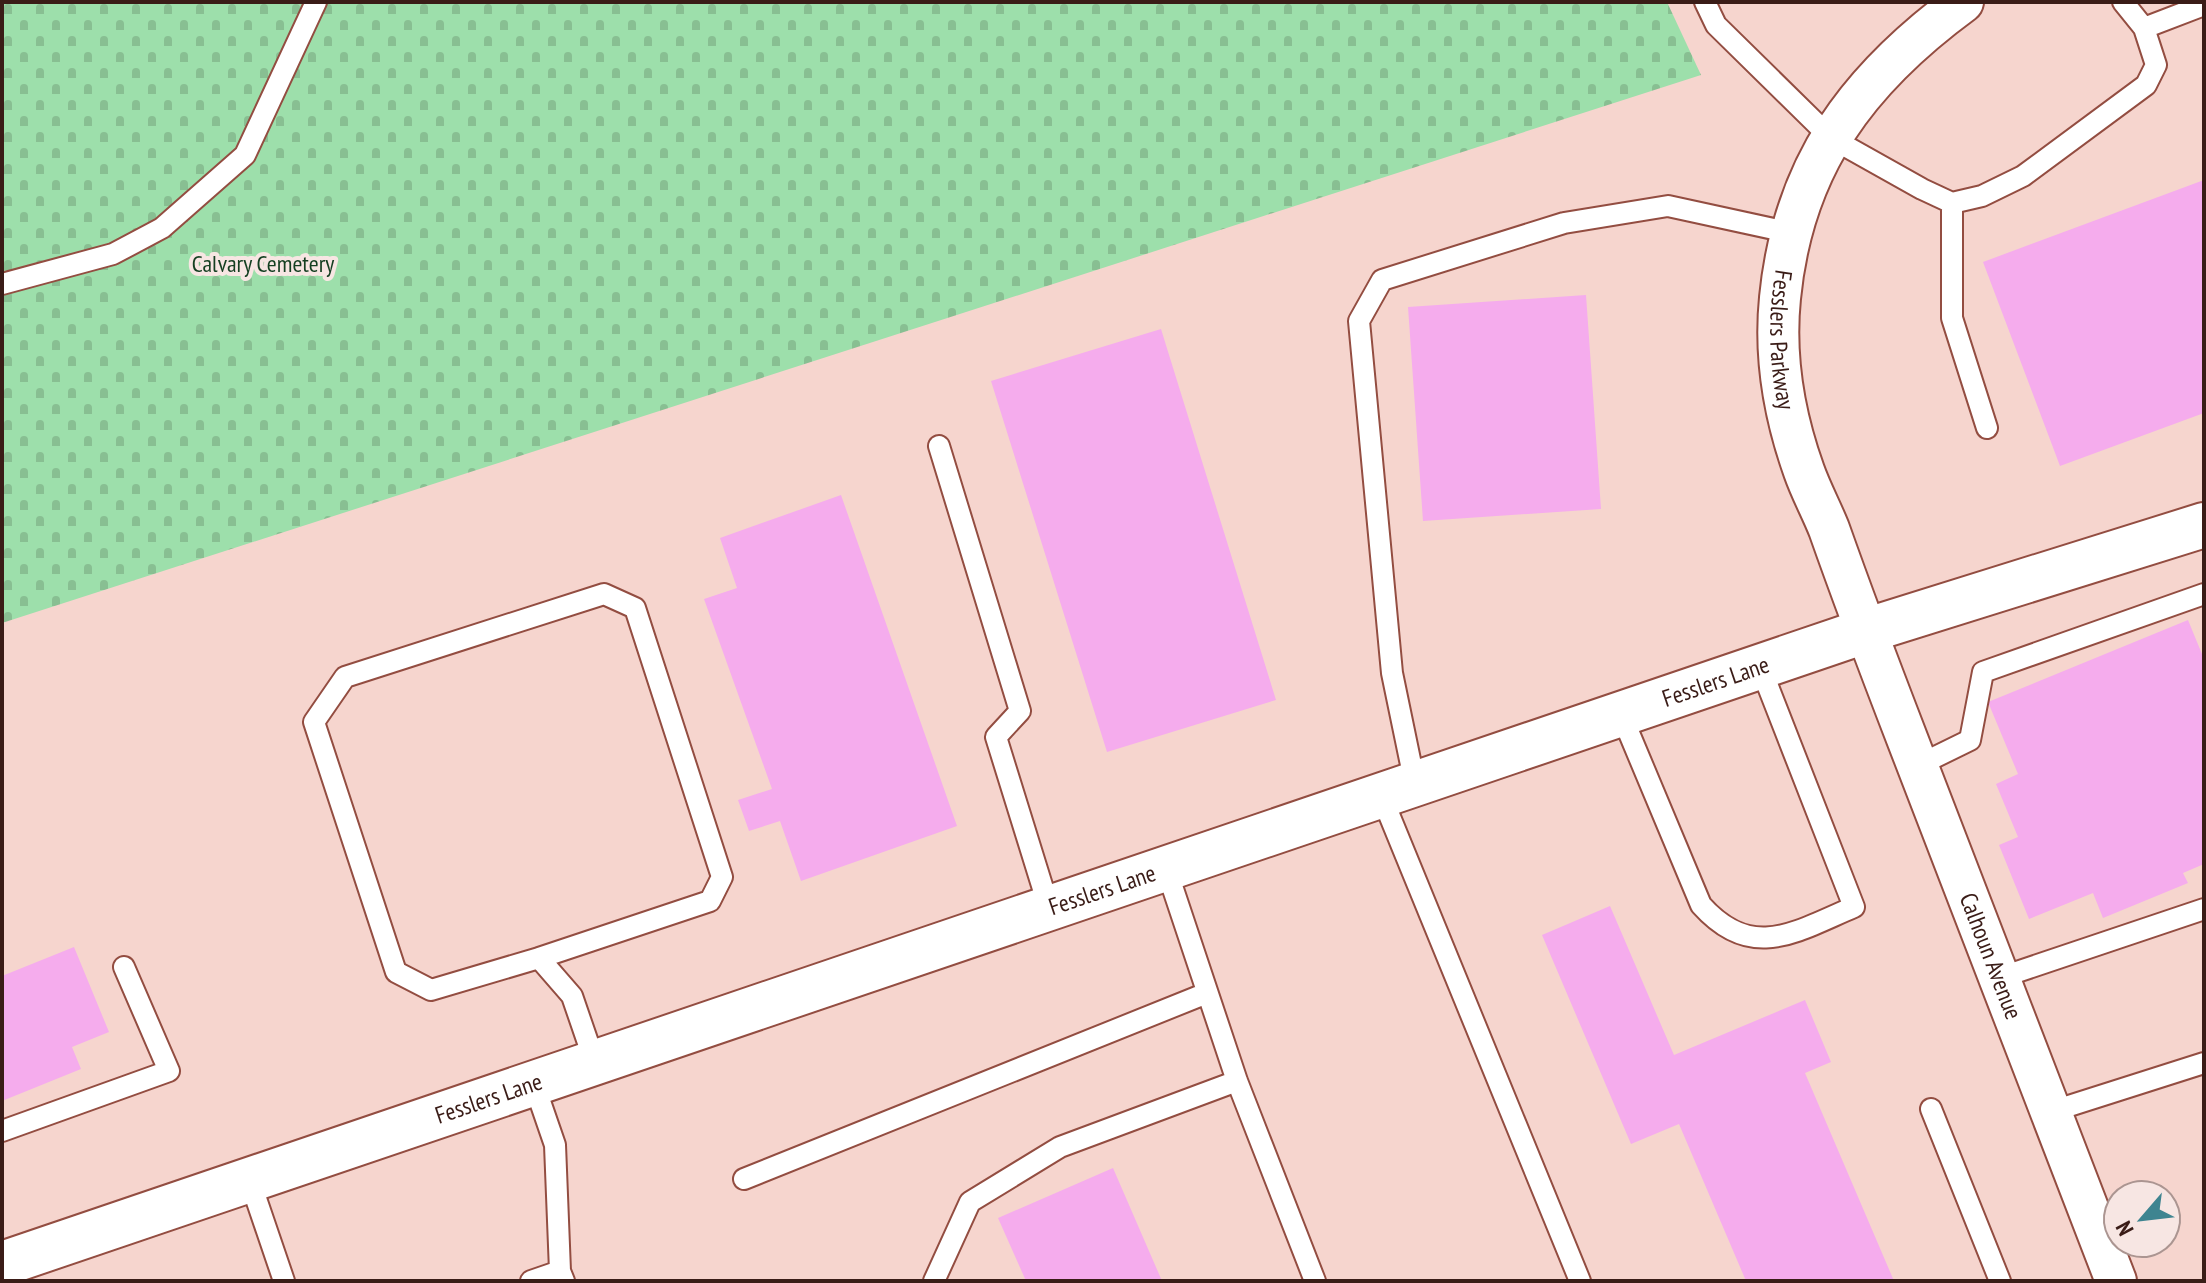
<svg xmlns="http://www.w3.org/2000/svg" width="2206" height="1283" viewBox="0 0 2206 1283" font-family="'PT Sans Narrow',sans-serif">
	<style>
		.cemetery { fill: url(#cemetery-stones) }
		.building { fill: #f5aced }
		.lines { fill: none; stroke-linecap: round; stroke-linejoin: round }
		.lane-casing { stroke: #934d41; stroke-width: 24 }
		.street-casing { stroke: #934d41; stroke-width: 44 }
		.secondary-casing { stroke: #934d41; stroke-width: 48 }
		.lane { stroke: #fff; stroke-width: 20 }
		.street { stroke: #fff; stroke-width: 40 }
		.secondary { stroke: #fff; stroke-width: 44 }
		.labels { text-anchor: middle; stroke-width: 8; stroke-linejoin: round; paint-order: stroke }
		.park-label { font-size: 24px; fill: #143f21; stroke: #f7e6e3 }
		.street-label { font-size: 24px; fill: #3a1c17; stroke: #f7e6e3 }
	</style>
	<defs>
		<pattern id="cemetery-stones" width="16" height="16" patternUnits="userSpaceOnUse" patternTransform="scale(2)"><rect width="16" height="16" fill="#9ddfab"/><path d="M2 7V4a2 2 0 0 1 4 0v3zM10 15v-3a2 2 0 0 1 4 0v3z" fill="#88bf92"/></pattern>
	</defs>
	<rect width="100%" height="100%" fill="#f6d5ce"/>
	<path class="cemetery" d="M2 2H1667L1701 75 2 623Z"/>
	<path class="building" d="M2204 180V413L2060 466 1983 262Z
		M1586 295 1601 509 1423 521 1408 307Z
		M1161 329 1276 700 1107 752 991 381Z
		M841 495 957 826 801 881 780 821 749 831 738 800 772 789 704 599 737 588 720 538Z
		M2188 620 2204 659V864L2183 873 2188 883 2103 918 2093 893 2029 919 1999 845 2018 837 1996 784 2018 774 1988 702Z
		M1610 906 1674 1055 1805 1000 1831 1062 1805 1073 1894 1281H1746L1679 1124 1631 1144 1542 935Z
		M74 947 109 1032 72 1047 81 1069 2 1101V976Z
		M1113 1168 1162 1281H1026L998 1218Z"/>
	<g class="lines">
		<defs>
			<path id="lane" d="M1705 2 1716 25 1831 138 1922 189 1952 203 1982 196 2023 176 2146 85 2156 65 2144 28 2123 2
				M2144 28 2204 5
				M1952 203V318L1987 428
				M2 284 113 254 162 228 245 155 316 2
				M939 446 1020 711 996 737 1049 908
				M1621 714 1701 905C1752 962 1795 932 1854 907L1760 666
				M1917 766 1970 740 1983 672 2204 594
				M1415 784 1392 673 1359 321 1382 280 1564 223 1668 206 1792 233
				M1381 795 1580 1281
				M1166 868 1237 1081 1315 1281
				M539 958 710 901 722 877 635 608 604 594 345 677 314 722 396 972 431 990 539 958 572 996 595 1063
				M1999 978 2204 909
				M534 1084 555 1145 560 1271 564 1281
				M1931 1109 2000 1281
				M2050 1112 2204 1063
				M2 1131 169 1071 124 967
				M744 1179 1207 993
				M250 1181 284 1281
				M531 1281 560 1271
				M934 1281 970 1202 1060 1147 1237 1081"/>
			<g id="street">
				<path id="s1" d="M1963 2C1858 79 1793 165 1780 298 1774 357 1784 415 1804 471 1811 491 1821 509 1829 529 1854 600 1881 671 1908 741 1977 921 2046 1101 2116 1281"/>
			</g>
			<g id="secondary">
				<path id="s2" d="M2 1264 1865 631 2204 525"/>
			</g>
		</defs>
		<use href="#lane" class="lane-casing"/>
		<use href="#street" class="street-casing"/>
		<use href="#secondary" class="secondary-casing"/>
		<use href="#lane" class="lane"/>
		<use href="#street" class="street"/>
		<use href="#secondary" class="secondary"/>
	</g>
	<g class="labels">
		<g class="park-label">
			<text x="263" y="272">Calvary Cemetery</text>
		</g>
		<g class="street-label">
			<text dy="8" stroke="none"><textPath href="#s1" startOffset="402">Fesslers Parkway</textPath></text>
			<text dy="8" stroke="none"><textPath href="#s2" startOffset="1810">Fesslers Lane</textPath></text>
			<text dy="8" stroke="none"><textPath href="#s2" startOffset="1162">Fesslers Lane</textPath></text>
			<text dy="8" stroke="none"><textPath href="#s1" startOffset="1056">Calhoun Avenue</textPath></text>
			<text dy="8" stroke="none"><textPath href="#s2" startOffset="514">Fesslers Lane</textPath></text>
		</g>
	</g>
	<rect width="2206" height="1283" fill="none" stroke="#3a1c17" stroke-width="8"/>
	<g transform="translate(2142 1219) rotate(242)"><circle r="38" fill="#f7e6e3" stroke="#ab9591" stroke-width="2"/>
	<path d="M0-6L14 30L0 20L-14 30Z" fill="#3e8490"/>
	<text y="-12" font-size="22" font-weight="bold" text-anchor="middle" fill="#3a1c17">N</text>
	</g>
</svg>
